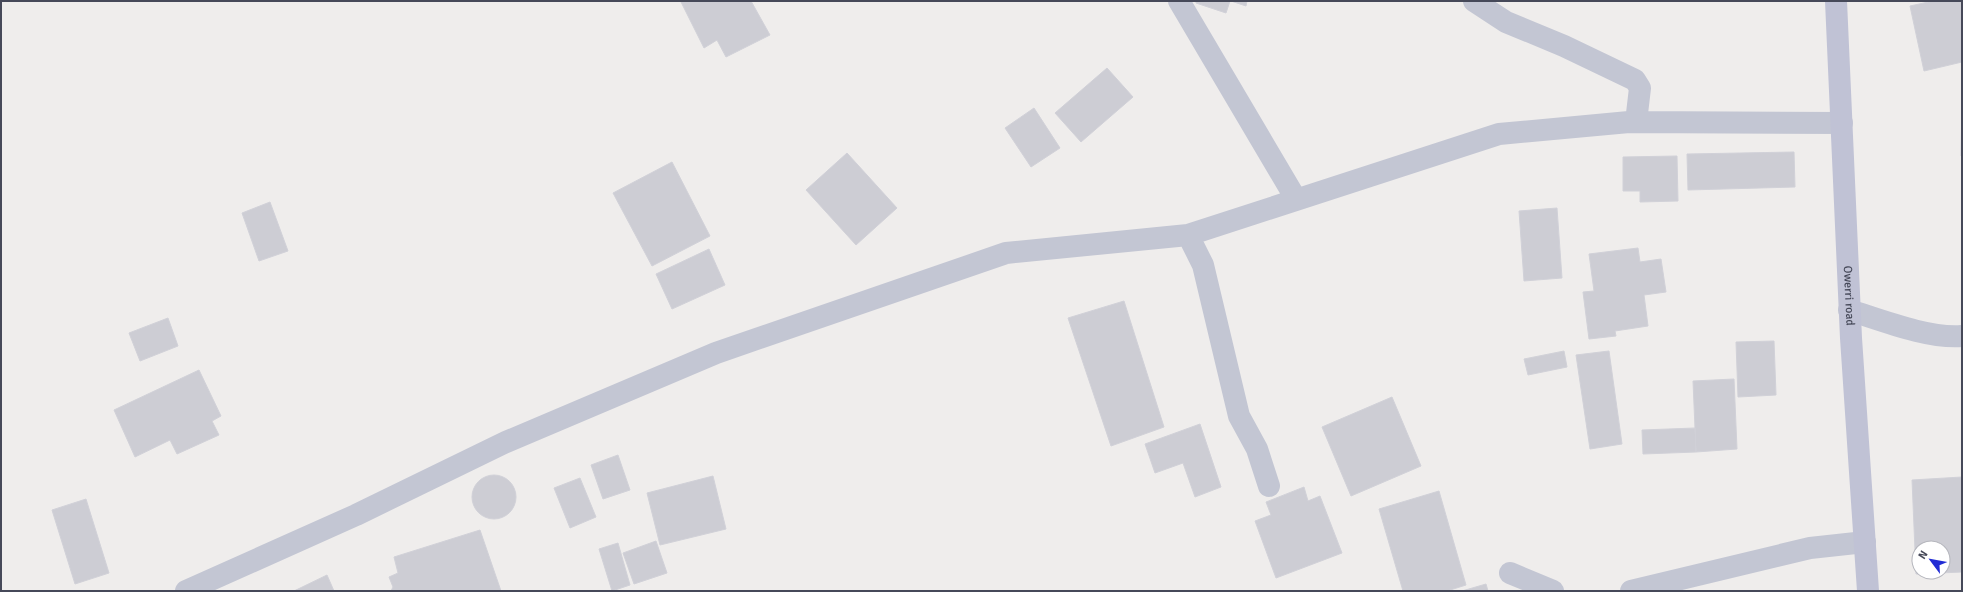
<svg xmlns="http://www.w3.org/2000/svg" width="1963" height="592" viewBox="0 0 1963 592" font-family="Signika,sans-serif">
	<style>
		.building { fill: #cdcdd4; stroke: #d1d1d8; fill-rule: evenodd }
		.lines { fill: none; stroke-linecap: round; stroke-linejoin: round }
		.minor { stroke: #c3c6d3; stroke-width: 22 }
		.secondary { stroke: #c0c2d5; stroke-width: 22 }
		.labels { text-anchor: middle; stroke-width: 3.5; stroke-linejoin: round; paint-order: stroke }
		.street-label { font-size: 12px; fill: #464959; stroke: #fff }
	</style>
	<rect width="100%" height="100%" fill="#efedec"/>
	<path class="building" d="M751 1 770 35 726 57 717 40 704 48 681 2Z
		M1196 1H1230L1226 13 1196 3Z
		M1231 1H1247L1246 6Z
		M1933 1H1962V62L1924 71 1910 6Z
		M1107 68 1133 97 1081 142 1055 113Z
		M1962 99V156H1961Z
		M1034 108 1060 148 1031 167 1005 128Z
		M1794 152 1795 187 1688 190 1687 154Z
		M847 153 897 208 856 245 806 190Z
		M1677 156 1678 201 1640 202V191H1623V157Z
		M672 162 710 236 652 266 613 193Z
		M270 202 288 251 259 261 242 213Z
		M1557 208 1562 278 1524 281 1519 211Z
		M1638 248 1640 262 1661 259 1666 292 1644 295 1648 326 1615 331 1616 336 1589 339 1583 292 1594 291 1589 254Z
		M709 249 725 285 672 309 656 274Z
		M1124 301 1164 427 1111 446 1068 318Z
		M168 318 178 346 140 361 129 333Z
		M1774 341 1776 395 1738 397 1736 342Z
		M1564 351 1567 367 1528 375 1524 359Z
		M1609 351 1622 444 1590 449 1576 355Z
		M199 370 221 416 212 421 219 435 177 454 170 440 135 457 114 410Z
		M1734 379 1737 449 1696 452 1693 381Z
		M1392 397 1421 466 1351 496 1322 427Z
		M1200 424 1221 487 1195 497 1183 463 1155 473 1145 444Z
		M1695 428 1696 452 1643 454 1642 430Z
		M618 455 630 490 603 499 591 465Z
		M472 497a22 22 0 1 1 44 0a22 22 0 1 1-44 0Z
		M713 476 726 529 660 545 647 493Z
		M1962 477V572L1916 574 1912 480ZM1919 548H1943V572H1919Z
		M580 478 596 517 570 528 554 488Z
		M1304 487 1308 501 1320 496 1342 553 1276 578 1255 521 1271 515 1266 502Z
		M1439 491 1466 585 1447 591H1403L1379 509Z
		M86 499 109 573 75 584 52 510Z
		M480 530 501 591H391L393 587 389 577 398 573 394 557Z
		M656 541 667 573 634 584 623 553Z
		M618 543 630 585 612 591 599 549Z
		M327 575 334 591H294Z
		M1486 584 1488 591H1462Z"/>
	<g class="lines">
		<path class="minor" d="M1179 1 1296 199
			M1474 1 1506 22 1564 46 1635 80 1640 88 1636 122
			M1188 235 1203 265 1239 416 1257 449 1269 486
			M1849 310C1881 320 1929 339 1962 336
			M1510 573 1553 591
			M186 591 356 515 506 442 716 353 1006 253 1188 235 1499 134 1629 122 1842 123
			M1631 591 1810 548 1865 542"/>
		<path class="secondary" id="s1" d="M1836 1 1851 338 1868 591"/>
	</g>
	<g class="labels">
		<g class="street-label">
			<text dy="4" stroke="none"><textPath href="#s1" startOffset="295">Owerri road</textPath></text>
		</g>
	</g>
	<rect width="1963" height="592" fill="none" stroke="#464959" stroke-width="4"/>
	<g transform="translate(1931 560) rotate(302)"><circle r="19" fill="#ffffff" stroke="#b5b6bd"/>
	<path d="M0-3L7 15L0 10L-7 15Z" fill="#212cd4"/>
	<text y="-6" font-size="11" font-weight="bold" text-anchor="middle" fill="#464959">N</text>
	</g>
</svg>
